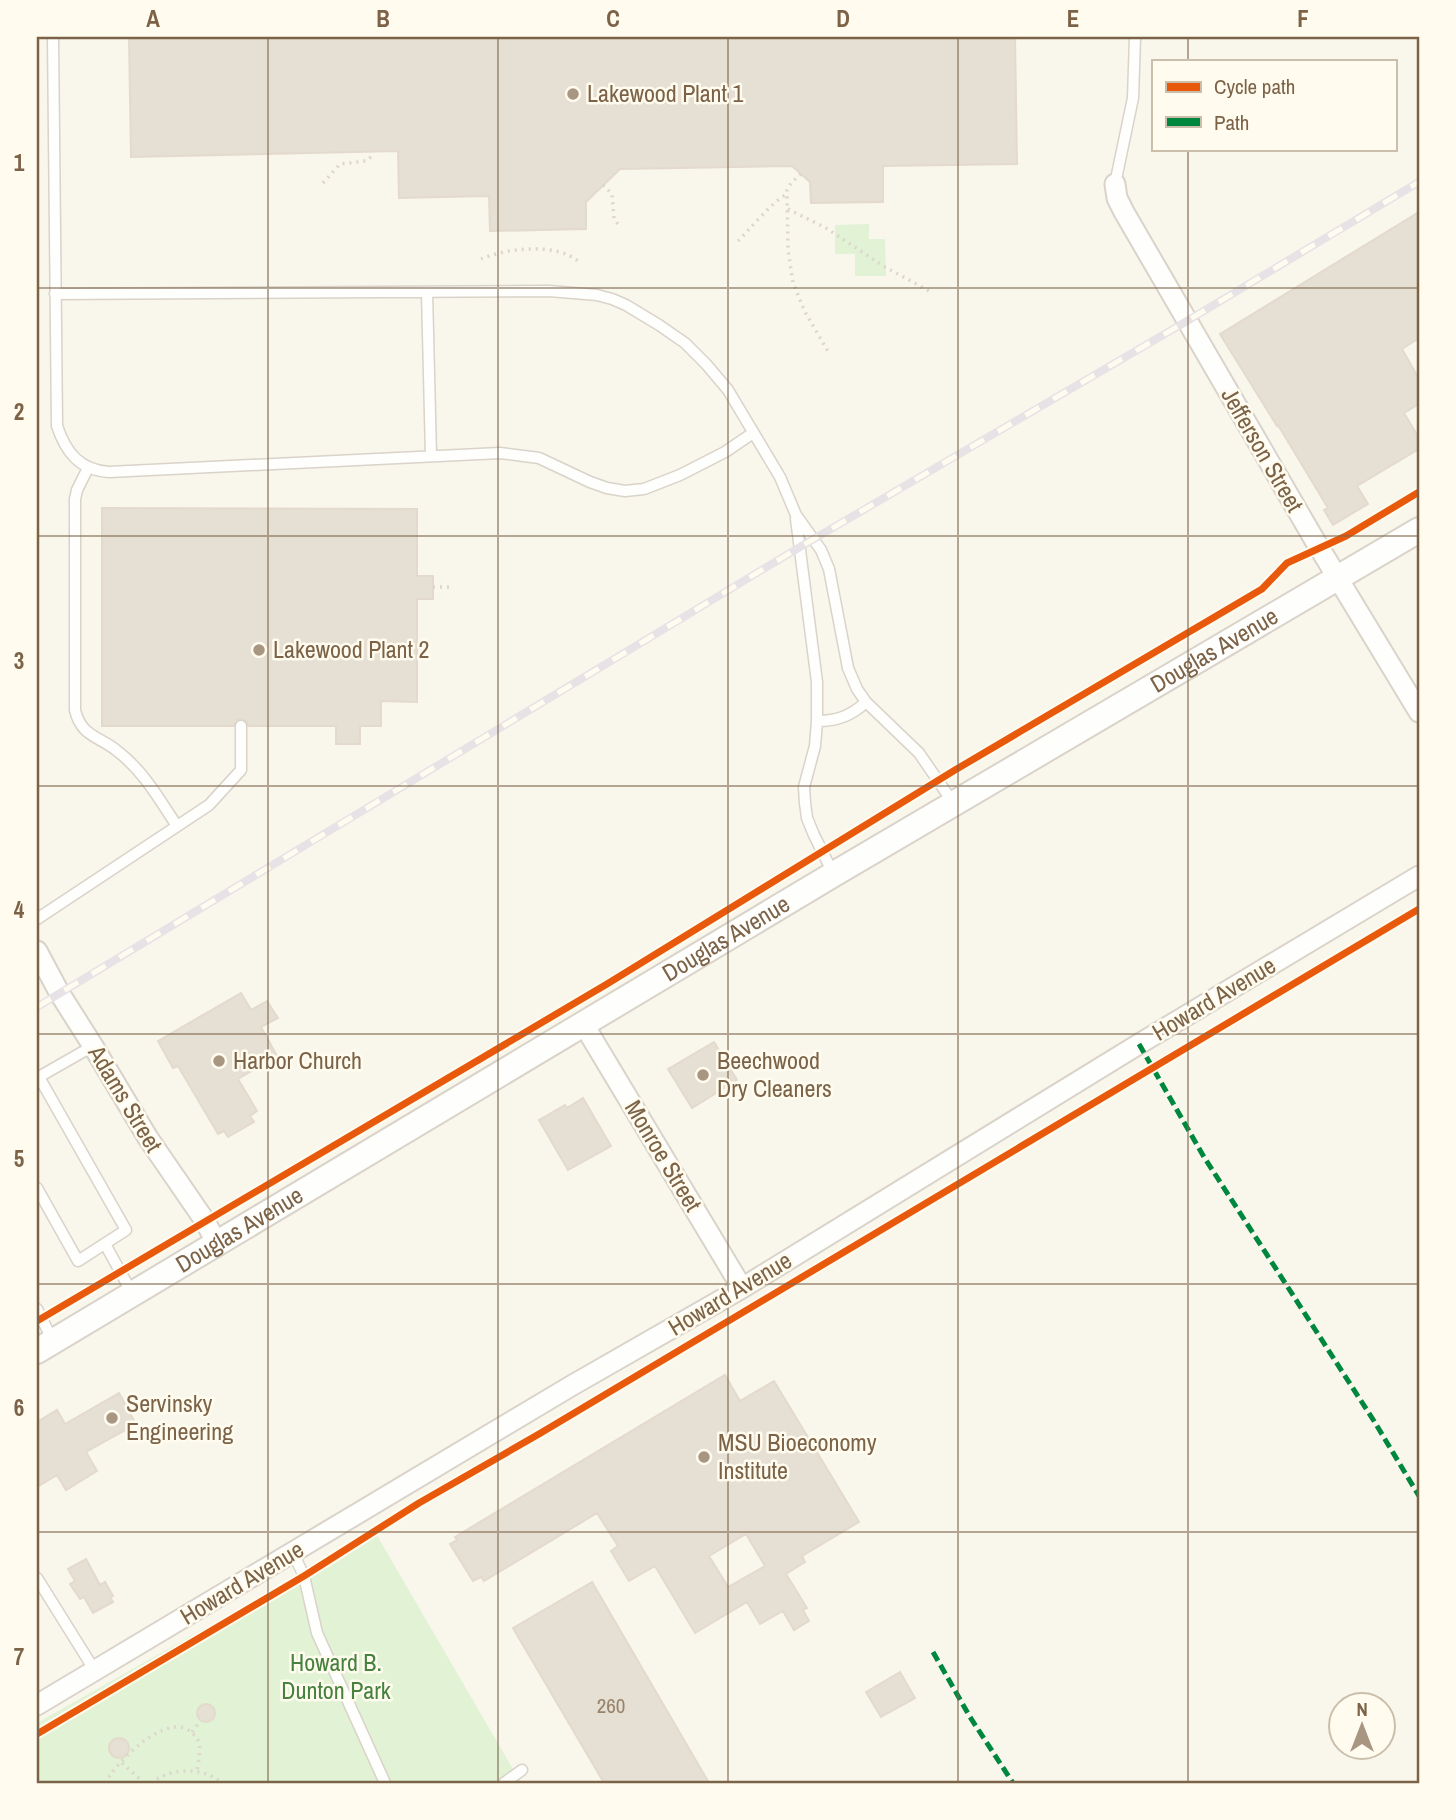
<svg xmlns="http://www.w3.org/2000/svg" width="1456" height="1820" viewBox="0 0 1456 1820" font-family="'Archivo Narrow',sans-serif">
	<style>
		.green { fill: #e1f2d5 }
		.building { fill: #e6dfd3; stroke: #e3dacd; stroke-width: 2; fill-rule: evenodd }
		.lines { fill: none; stroke-linecap: round; stroke-linejoin: round }
		.service-casing { stroke: #d9d3ca; stroke-width: 13 }
		.minor-casing { stroke: #d9d3ca; stroke-width: 23 }
		.tertiary-casing { stroke: #d9d3ca; stroke-width: 28 }
		.path { stroke: #dcd6cd; stroke-width: 3.5; stroke-dasharray: 2 5; stroke-linecap: butt }
		.service { stroke: #fefefc; stroke-width: 10 }
		.minor { stroke: #fefefc; stroke-width: 19 }
		.tertiary { stroke: #fefefc; stroke-width: 24 }
		.rail-casing { stroke: #e6e2e6; stroke-width: 8 }
		.rail { stroke: #fffcef; stroke-width: 5; stroke-dasharray: 16; stroke-linecap: butt }
		.quiet { stroke: #00873e; stroke-width: 5; stroke-dasharray: 10 5; stroke-linecap: butt }
		.cycleway-casing { stroke: #fffcef; stroke-width: 11 }
		.cycleway { stroke: #e8590c; stroke-width: 7 }
		.grid { fill: none; stroke: #7c6348; stroke-width: 2; stroke-opacity: 0.55 }
		.poi-dot { fill: #a89681; stroke: #fffcef; stroke-width: 2.5 }
		.labels { text-anchor: middle; stroke-width: 5; stroke-linejoin: round; paint-order: stroke }
		.number-label { font-size: 21px; fill: #98846d }
		.poi-label { font-size: 24px; fill: #7c6348; stroke: #fffcef; text-anchor: start }
		.street-label { font-size: 24px; fill: #7c6348; stroke: #fffcef }
		.park-label { font-size: 24px; fill: #46823e; stroke: #fffcef }
		.neatline { fill: none; stroke: #7c6348; stroke-width: 2.5 }
		.grid-label { font-size: 23px; text-anchor: middle; font-weight: bold; fill: #7c6348 }
	</style>
	<rect width="100%" height="100%" fill="#f9f6ec"/>
	<path class="green" d="M869 224V239H885L886 276H855V254H835V225Z
		M375 1532 521 1783H37V1723Z"/>
	<path class="building" d="M129 37H1015L1017 164 883 166V202L811 203 810 182 792 166 620 169 586 202V229L490 231 489 196 399 198 398 151 131 157Z
		M1419 212V338L1402 349 1419 379V404L1404 413 1419 438V449L1357 486 1368 504 1333 525 1324 510 1328 508 1278 425 1277 426 1220 334Z
		M102 508 417 509V576H433V599H417V702L381 701V726H360V744H336V726H248L247 722 242 719 237 720 234 726H102Z
		M241 993 251 1010 267 1001 278 1018 261 1027 277 1056 238 1079 257 1111 250 1116 254 1122 228 1137 224 1131 218 1134 178 1066 173 1068 158 1041Z
		M714 1042 737 1080 692 1108 668 1069Z
		M583 1098 611 1146 568 1170 539 1120 565 1105 567 1108Z
		M725 1375 740 1401 774 1381 859 1522 802 1556 805 1562 786 1574 807 1608 803 1610 809 1621 794 1630 783 1611 760 1624 747 1602 695 1633 655 1566 629 1581 611 1551 618 1546 597 1513 484 1581 481 1577 473 1581 450 1544 457 1540 455 1537ZM746 1534 765 1566 728 1587 709 1556Z
		M119 1393 136 1424 86 1452 97 1471 66 1490 57 1475 37 1487V1422L57 1410 65 1424Z
		M86 1559 100 1585 105 1582 113 1596 110 1597 113 1602 93 1613 84 1597 80 1599 70 1584 75 1581 68 1569Z
		M592 1582 709 1783H604L513 1628Z
		M900 1672 915 1698 881 1717 866 1692Z
		M197 1713a9 9 0 1 1 18 0a9 9 0 1 1-18 0Z
		M109 1748a10 10 0 1 1 20 0a10 10 0 1 1-20 0Z"/>
	<g class="lines">
		<defs>
			<path id="service" d="M53 37 57 426C66 453 80 470 109 472L500 453 539 458 590 482 607 488 625 491 644 489 680 475 725 452 753 433
				M1115 184 1133 98 1135 37
				M427 292 431 456
				M55 294 549 291 597 295 612 299 626 305 659 325 685 343 706 364 728 390 780 477 796 515 821 550 829 569 848 668 857 689 866 702 919 753 954 804
				M88 468 77 490 75 499V710C81 736 98 736 116 750 143 770 159 799 177 826
				M796 519 817 682V721L815 746 804 787 805 803 807 818 814 835 833 873
				M817 721C837 721 851 716 866 702
				M37 919 209 805 241 770V726
				M37 1078 93 1046
				M37 1188 78 1261 126 1230 39 1077
				M105 1244 132 1293
				M37 1309 53 1341
				M293 1553 304 1576 317 1633 385 1783
				M37 1578 95 1671
				M504 1783 522 1770"/>
			<path id="minor" d="M1115 184 1117 198 1124 212 1314 539 1419 712
				M37 951 60 994 93 1046 148 1138 205 1221 217 1244
				M584 1025 742 1288
				M37 1705 571 1386 742 1288 1139 1044 1419 876"/>
			<g id="tertiary">
				<path id="s1" d="M37 1351 834 874 1419 530"/>
			</g>
		</defs>
		<use href="#service" class="service-casing"/>
		<use href="#minor" class="minor-casing"/>
		<use href="#tertiary" class="tertiary-casing"/>
		<path class="path" d="M801 174 791 183 787 190 788 250 793 283 805 312 830 355
			M323 183 340 164 366 161 372 156
			M603 185 612 194 614 219 618 224
			M788 209 826 228 885 267 933 293
			M738 241C750 229 773 201 787 194
			M481 259C507 248 556 242 579 262
			M433 587H452
			M192 1732 201 1720
			M122 1763 144 1783
			M37 1779 42 1783
			M105 1783C116 1763 158 1720 184 1728 191 1731 197 1736 199 1743 201 1752 198 1763 197 1771
			M151 1783C170 1768 203 1766 222 1783"/>
		<use href="#service" class="service"/>
		<use href="#minor" class="minor"/>
		<use href="#tertiary" class="tertiary"/>
		<defs>
			<path id="rail" d="M37 1007 800 547 1187 321 1419 182"/>
		</defs>
		<use href="#rail" class="rail-casing"/>
		<use href="#rail" class="rail"/>
		<path class="quiet" d="M1139 1044 1204 1157 1374 1421 1419 1496
			M933 1652 970 1717 1013 1783"/>
		<defs>
			<path id="cycleway" d="M37 1321 607 984 955 770 1262 589 1287 563 1346 536 1419 492
				M37 1734 304 1576 419 1503 539 1434 1419 909"/>
		</defs>
		<use href="#cycleway" class="cycleway-casing"/>
		<use href="#cycleway" class="cycleway"/>
	</g>
	<path class="grid" d="M268 37V1783M498 37V1783M728 37V1783M958 37V1783M1188 37V61M1188 149V1783M37 288H1419M37 536H1419M37 786H1419M37 1034H1419M37 1284H1419M37 1532H1419"/>
	<g class="poi-dot">
		<circle cx="573" cy="94" r="7"/>
		<circle cx="259" cy="650" r="7"/>
		<circle cx="219" cy="1061" r="7"/>
		<circle cx="703" cy="1075" r="7"/>
		<circle cx="112" cy="1418" r="7"/>
		<circle cx="704" cy="1457" r="7"/>
	</g>
	<g class="labels">
		<g class="number-label">
			<text x="611" y="1713">260</text>
		</g>
		<g class="poi-label">
			<text x="587" y="102">Lakewood Plant 1</text>
			<text x="273" y="658">Lakewood Plant 2</text>
			<text x="233" y="1069">Harbor Church</text>
			<text x="717" y="1069">Beechwood<tspan x="717" dy="28">Dry Cleaners</tspan></text>
			<text x="126" y="1412">Servinsky<tspan x="126" dy="28">Engineering</tspan></text>
			<text x="718" y="1451">MSU Bioeconomy<tspan x="718" dy="28">Institute</tspan></text>
		</g>
		<g class="street-label">
			<text transform="translate(1262 450) rotate(60)" y="8">Jefferson Street</text>
			<text dy="8" stroke="none"><textPath href="#s1" startOffset="1370">Douglas Avenue</textPath></text>
			<text dy="8" stroke="none"><textPath href="#s1" startOffset="803">Douglas Avenue</textPath></text>
			<text transform="translate(1214 999) rotate(-31)" y="8">Howard Avenue</text>
			<text transform="translate(125 1099) rotate(59)" y="8">Adams Street</text>
			<text transform="translate(663 1156) rotate(59)" y="8">Monroe Street</text>
			<text dy="8" stroke="none"><textPath href="#s1" startOffset="236">Douglas Avenue</textPath></text>
			<text transform="translate(730 1294) rotate(-31)" y="8">Howard Avenue</text>
			<text transform="translate(242 1583) rotate(-31)" y="8">Howard Avenue</text>
		</g>
		<g class="park-label">
			<text x="336" y="1671">Howard B.<tspan x="336" dy="28">Dunton Park</tspan></text>
		</g>
	</g>
	<rect width="1456" height="1820" fill="none" stroke="#fffcef" stroke-width="77"/>
	<rect x="1152" y="60" width="245" height="91" fill="#fffcef" stroke="#cbbfac" stroke-width="2"/>
	<rect x="1166" y="82" width="35" height="10" fill="#e8590c" stroke="#cbbfac" stroke-width="2"/>
	<text x="1214" y="94" font-size="21" fill="#7c6348">Cycle path</text>
	<rect x="1166" y="117" width="35" height="10" fill="#00873e" stroke="#cbbfac" stroke-width="2"/>
	<text x="1214" y="130" font-size="21" fill="#7c6348">Path</text>
	<g transform="translate(1362 1726)"><circle r="33" fill="#fffcef" stroke="#cbbfac" stroke-width="2"/>
	<path d="M0-5L12 26L0 18L-12 26Z" fill="#a89681"/>
	<text y="-10" font-size="19" font-weight="bold" text-anchor="middle" fill="#7c6348">N</text>
	</g>
	<rect x="38" y="38" width="1380" height="1744" class="neatline"/>
	<g class="grid-label">
		<text x="153" y="27">A</text>
		<text x="383" y="27">B</text>
		<text x="613" y="27">C</text>
		<text x="843" y="27">D</text>
		<text x="1073" y="27">E</text>
		<text x="1303" y="27">F</text>
		<text x="19" y="171">1</text>
		<text x="19" y="420">2</text>
		<text x="19" y="669">3</text>
		<text x="19" y="918">4</text>
		<text x="19" y="1167">5</text>
		<text x="19" y="1416">6</text>
		<text x="19" y="1665">7</text>
	</g>
</svg>
